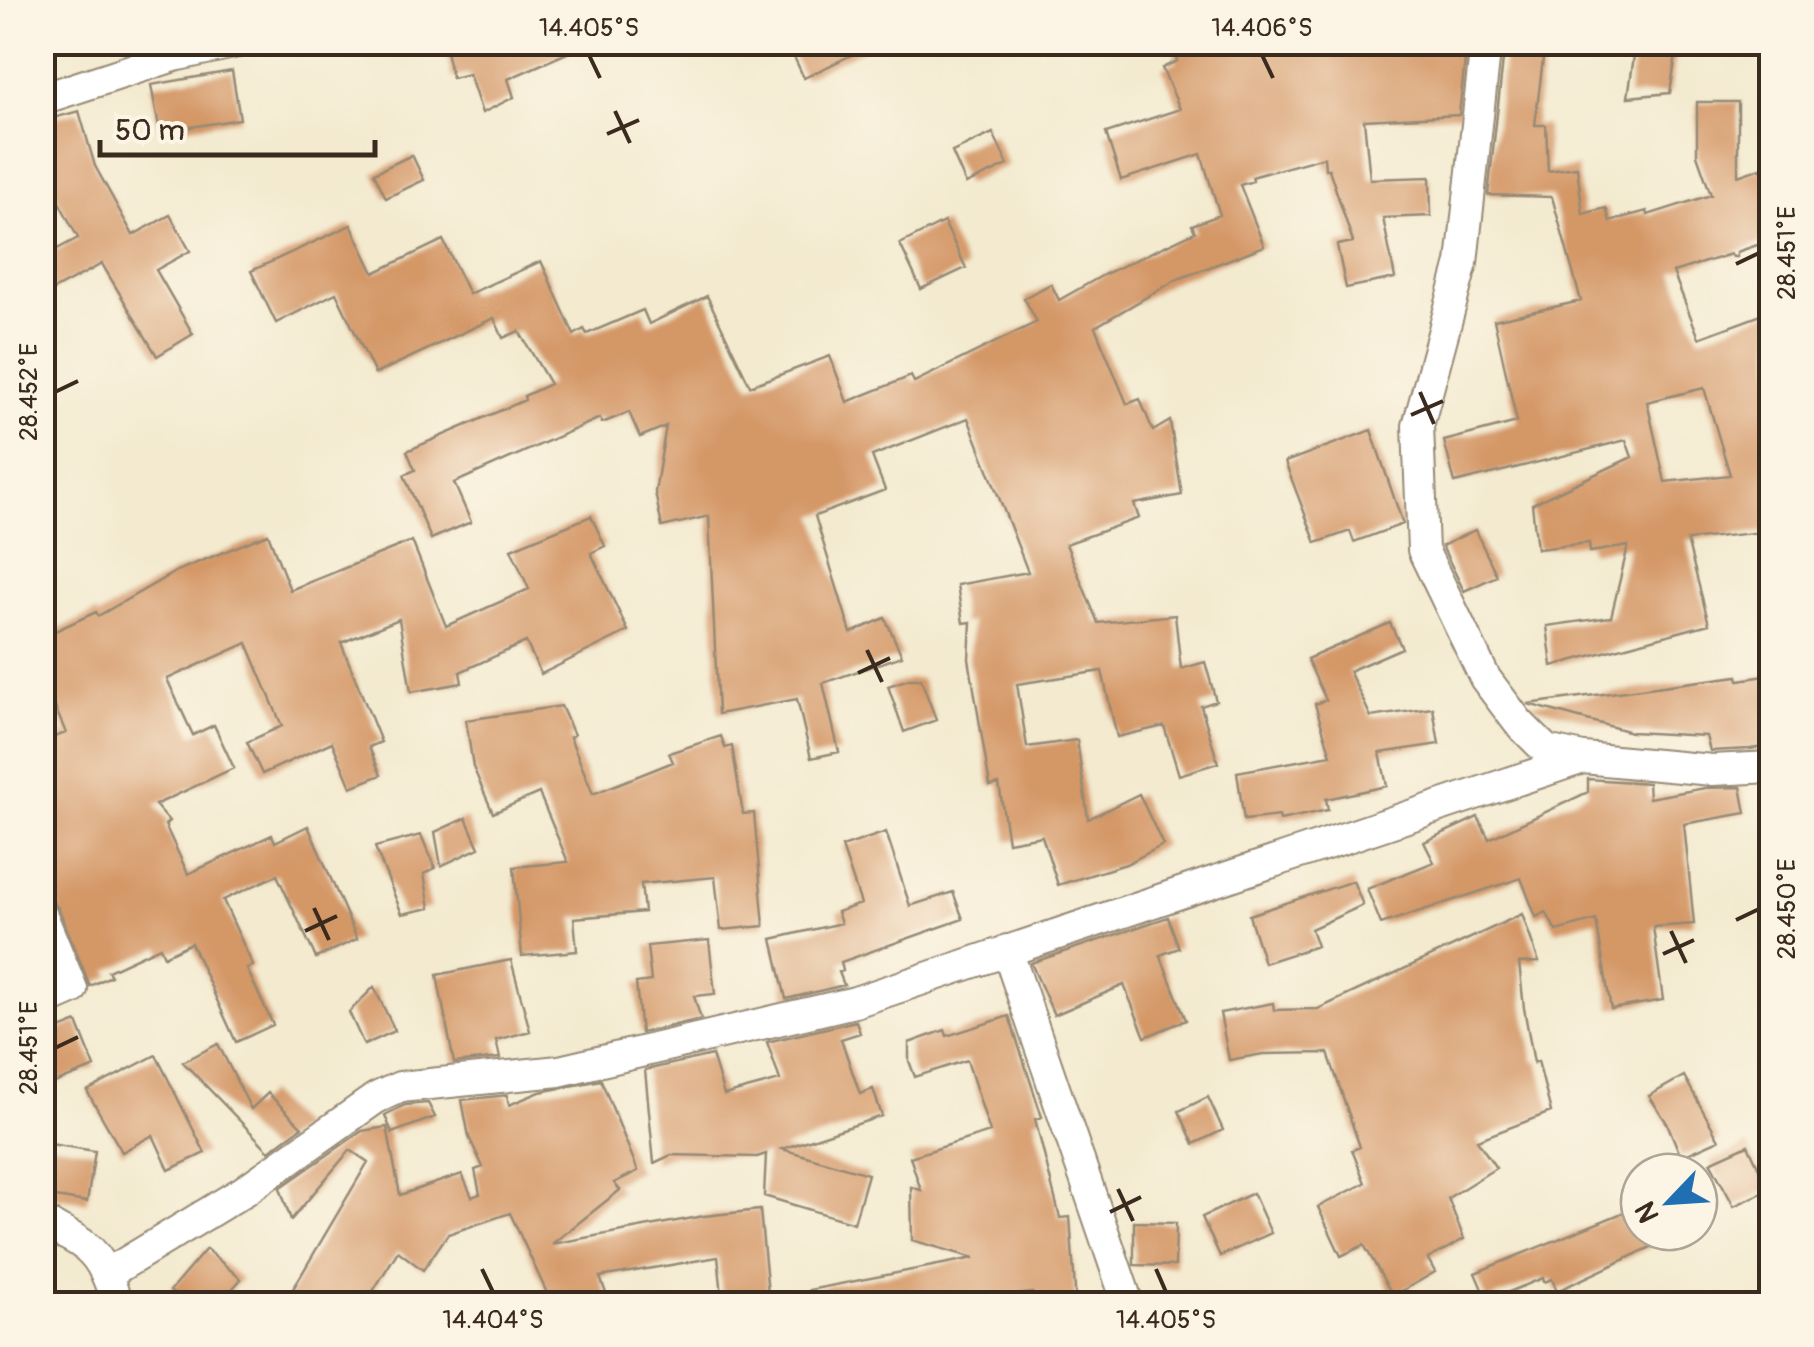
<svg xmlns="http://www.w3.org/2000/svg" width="1814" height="1347" viewBox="0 0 1814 1347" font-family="Pangolin,sans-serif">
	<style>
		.building { fill: #d49766; fill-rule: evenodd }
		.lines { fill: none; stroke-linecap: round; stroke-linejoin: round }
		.minor-casing { stroke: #978a76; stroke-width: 34 }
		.minor { stroke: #fff; stroke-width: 30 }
		.ticks { fill: none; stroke: #3b2a1e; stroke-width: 4 }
		.neatline { fill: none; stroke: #3b2a1e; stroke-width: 4 }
		.ticks-label { font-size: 25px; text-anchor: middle; fill: #3b2a1e }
	</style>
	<rect width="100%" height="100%" fill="#fcf5e5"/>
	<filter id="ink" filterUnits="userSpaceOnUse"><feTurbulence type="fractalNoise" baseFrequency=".01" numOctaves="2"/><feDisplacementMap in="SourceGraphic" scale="20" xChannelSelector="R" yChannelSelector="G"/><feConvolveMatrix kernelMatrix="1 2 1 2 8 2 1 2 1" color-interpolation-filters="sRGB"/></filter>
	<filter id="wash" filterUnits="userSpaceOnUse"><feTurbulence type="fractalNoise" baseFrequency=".0048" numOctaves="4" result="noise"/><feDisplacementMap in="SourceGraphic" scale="40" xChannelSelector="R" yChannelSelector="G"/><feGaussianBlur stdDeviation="2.25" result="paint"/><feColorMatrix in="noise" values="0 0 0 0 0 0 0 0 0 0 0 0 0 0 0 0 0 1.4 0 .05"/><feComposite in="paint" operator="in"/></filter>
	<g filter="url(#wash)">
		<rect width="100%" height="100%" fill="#f3eacf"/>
		<g id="blocks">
			<path class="building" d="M444 42H592L508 79 514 97 482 113 469 74 452 78Z
				M787 42H878L804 78Z
				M1172 42H1467L1459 115 1364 120 1370 179 1430 177 1431 216 1383 218 1395 278 1346 288 1337 245 1353 242 1329 169H1325L1324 157 1252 177 1253 181 1240 185 1264 246 1176 280 1095 327 1127 404 1140 399 1153 431 1170 421 1182 495 1134 504 1139 518 1066 544 1098 623 1175 615 1181 669 1205 662 1216 701 1201 706 1218 763 1179 775 1164 726 1117 737 1102 671 1017 684 1027 747 1077 740 1088 819 1139 794 1163 845 1126 864 1058 885 1042 836 1008 842 999 784 990 786 969 659 971 622 963 623 957 585 1028 572 968 418 872 456 885 490 815 516 851 633 885 618 902 656 823 683 839 752 811 758 797 699 718 714 709 516 662 527 655 492 666 426 640 437 629 412 602 423 600 418 454 483 471 522 431 539 404 475 415 470 407 451 525 400 524 396 550 384 519 331 503 338 494 318 375 374 336 293 276 323 251 271 351 225 374 273 443 240 469 294 541 261 574 335 584 329 587 334 643 310 649 324 707 296 750 386 830 356 847 402 911 376 914 382 1037 322 1024 298 1051 284 1059 300 1105 274 1195 232 1192 225 1220 215 1201 154 1121 180 1106 133 1180 109 1162 68 1177 61Z
				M1505 42H1545L1535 125H1546L1548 171 1577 167 1583 214 1606 208 1610 221 1647 211 1648 215 1711 195 1697 155V102H1738V176L1761 168 1772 197V240L1737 252V257H1733L1731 254 1673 272 1699 338 1772 311V531L1687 540 1709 624 1552 666 1547 626 1611 617 1628 546 1590 552 1589 543 1537 549 1532 504 1632 457 1626 440 1455 483 1444 441 1517 422 1494 320 1581 301 1552 197 1488 195ZM1704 388 1730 475 1665 482 1647 402Z
				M1636 42H1678L1670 93 1628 97Z
				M232 71 240 119 160 132 151 85Z
				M79 111 95 166 133 235 170 215 190 251 156 270 193 334 157 356 102 264 53 290 42 271V257L78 238 42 170V121Z
				M993 133 1008 165 966 184 952 152Z
				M412 155 424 180 386 198 374 173Z
				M944 222 966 268 921 289 900 244Z
				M1371 430 1403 524 1354 542 1350 531 1316 543 1285 462Z
				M591 516 605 546 591 553 628 631 541 674 526 642 460 672 462 683 411 692 399 619 341 643 381 742 369 747 381 775 351 787 332 742 262 774 247 742 282 726 247 643 167 679 193 735 214 725 234 768 155 805 169 821 165 825 188 874 272 835 275 842 308 826 357 939 316 958 277 875 223 900 253 966 247 969 273 1025 236 1042 191 943 164 956 160 947 108 971 111 976 90 986 59 909 53 901 42 898V741L66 733 42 677V637L96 612 98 616 177 571 268 534 290 590 412 541 446 626 529 589 511 549Z
				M1475 530 1497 576 1464 591 1442 546Z
				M1390 623 1402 648 1349 671 1371 717 1433 708 1439 744 1380 753 1387 786 1326 799 1328 810 1280 820 1279 816 1244 820 1237 772 1331 755 1315 704 1326 700 1307 659Z
				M1772 675V746L1750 749 1710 751 1706 736 1631 732 1528 704 1738 676 1739 680Z
				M909 679H921L936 720 904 732 888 686Z
				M561 706 574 735 570 737 593 794 673 762 669 753 721 736 725 748 732 746 743 814 754 813 764 926 721 930 715 877 641 884 644 912 574 918 577 951 522 956 514 867 568 862 539 793 493 813 473 767 466 720Z
				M1588 779 1648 783 1649 798 1705 788 1741 787 1746 813 1684 824 1694 924 1653 927 1663 1000 1611 1009 1596 920 1556 931 1546 912 1536 917 1521 878 1381 924 1367 889 1434 862 1424 842 1478 817 1489 839 1588 792Z
				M466 818 479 848 441 866 435 832Z
				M886 832 910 906 953 892 963 919 841 962 843 971 839 972 844 985 786 999 772 939 841 923 837 912 861 904 842 847Z
				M421 835 435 868 424 874 430 908 402 914 375 847Z
				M1353 881 1363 905 1311 929 1317 946 1264 963 1249 915Z
				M1522 914 1539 962 1519 963 1524 1008 1534 1063 1538 1061 1551 1112 1477 1140 1496 1168 1448 1198 1464 1239 1428 1259 1435 1272 1393 1296 1364 1245 1341 1256 1318 1207 1365 1183 1352 1150 1360 1147 1328 1053 1263 1054 1229 1060 1220 1013 1273 1003 1274 1010 1318 1009Z
				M1168 917 1179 948 1160 955 1186 1020 1145 1037 1124 985 1054 1015 1031 963Z
				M709 940 715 994 694 996 701 1019 641 1033 636 983 651 981 647 946Z
				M511 960 530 1031 496 1040 500 1058 454 1063 437 975Z
				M374 987 395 1031 364 1045 349 1012Z
				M1009 1016 1042 1117 1035 1119 1060 1218 1070 1217 1076 1304H1031L1032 1293 943 1304H810L809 1290 974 1258 912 1240 911 1187 921 1190 910 1157 990 1132 967 1060 915 1077 909 1061V1043L945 1030 947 1036Z
				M856 1021 860 1033 841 1039 860 1094 873 1089 882 1116 782 1149 868 1174 854 1223 764 1196 766 1154 757 1157 671 1155 654 1163 645 1070 712 1055 724 1095 780 1080 767 1042Z
				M77 1022 95 1067 42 1088V1036Z
				M218 1044 251 1109 268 1093 302 1127 269 1151 183 1062Z
				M156 1055 205 1153 169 1170 153 1135 122 1152 87 1091Z
				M1684 1076 1719 1140 1681 1157 1667 1123 1649 1096Z
				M601 1080 638 1171 614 1183 620 1190 552 1244 704 1216 760 1210 769 1304H723L718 1257 600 1277 610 1304H552L510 1213 448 1234 423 1270 398 1251 365 1304H284L368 1162 350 1150 291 1220 280 1188 362 1131 387 1127 400 1195 462 1174 472 1197 480 1194 475 1170 483 1167 469 1137 462 1100 507 1095 509 1105 540 1092Z
				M1208 1097 1223 1130 1194 1144 1179 1111Z
				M428 1103 435 1117 392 1133 385 1115 405 1105Z
				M50 1144 95 1151 87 1202 42 1195Z
				M1748 1145 1769 1190 1734 1206 1710 1162Z
				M1253 1193 1271 1233 1220 1256 1202 1217Z
				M1627 1211H1639V1232H1683L1557 1291 1552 1279 1544 1282 1543 1278 1487 1301 1475 1273Z
				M1134 1222 1176 1223 1175 1266 1134 1265Z
				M206 1249 241 1279 219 1304H186L170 1291Z"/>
		</g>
	</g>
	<g filter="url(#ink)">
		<use href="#blocks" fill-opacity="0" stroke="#978a76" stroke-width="2.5"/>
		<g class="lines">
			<defs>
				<path id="minor" d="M1486 42 1462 263 1418 426 1423 550 1485 678 1518 722 1546 750 1583 758 1712 770 1772 767
					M42 99 174 56 238 42
					M42 916 72 989 42 1002
					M1007 950 1128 1304
					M42 1219C57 1232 72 1235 85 1246 103 1259 111 1285 117 1304
					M107 1274 244 1191 376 1098 400 1087 559 1071 855 1002 1583 758"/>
			</defs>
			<use href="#minor" class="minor-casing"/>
			<use href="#minor" class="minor"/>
		</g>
	</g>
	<path class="ticks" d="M589 55 600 78M1262 55 1273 78M615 111 630 143M607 134 639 120M1736 264 1759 253M55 392 78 381M1420 392 1434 424M1411 415 1443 401M867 650 882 682M858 673 890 658M314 908 329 940M1736 920 1759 909M305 931 337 916M1671 931 1686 963M1663 954 1694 940M55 1048 78 1037M1118 1189 1133 1221M1110 1212 1141 1197M482 1269 493 1292M1156 1269 1166 1292"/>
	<rect width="1814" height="1347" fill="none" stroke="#fcf5e5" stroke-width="110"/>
	<g transform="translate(1669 1202) rotate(245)"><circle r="48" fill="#fcf5e5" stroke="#afa495" stroke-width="2.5"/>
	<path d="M0-8L18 38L0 25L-18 38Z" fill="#1f6fb2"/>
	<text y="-15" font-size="28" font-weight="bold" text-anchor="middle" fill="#3b2a1e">N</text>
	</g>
	<path d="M100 140v15h275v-15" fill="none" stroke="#3b2a1e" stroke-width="5"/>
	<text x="115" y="140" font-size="30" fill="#3b2a1e" stroke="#fcf5e5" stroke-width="8" paint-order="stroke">50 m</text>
	<rect x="55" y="55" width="1704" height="1237" class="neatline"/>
	<g class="ticks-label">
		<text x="589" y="36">14.405°S</text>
		<text x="1262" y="36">14.406°S</text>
		<text transform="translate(1786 253) rotate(-90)" y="9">28.451°E</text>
		<text transform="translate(28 392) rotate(-90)" y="9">28.452°E</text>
		<text transform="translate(1786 909) rotate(-90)" y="9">28.450°E</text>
		<text transform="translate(28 1048) rotate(-90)" y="9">28.451°E</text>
		<text x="493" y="1328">14.404°S</text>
		<text x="1166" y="1328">14.405°S</text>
	</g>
</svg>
